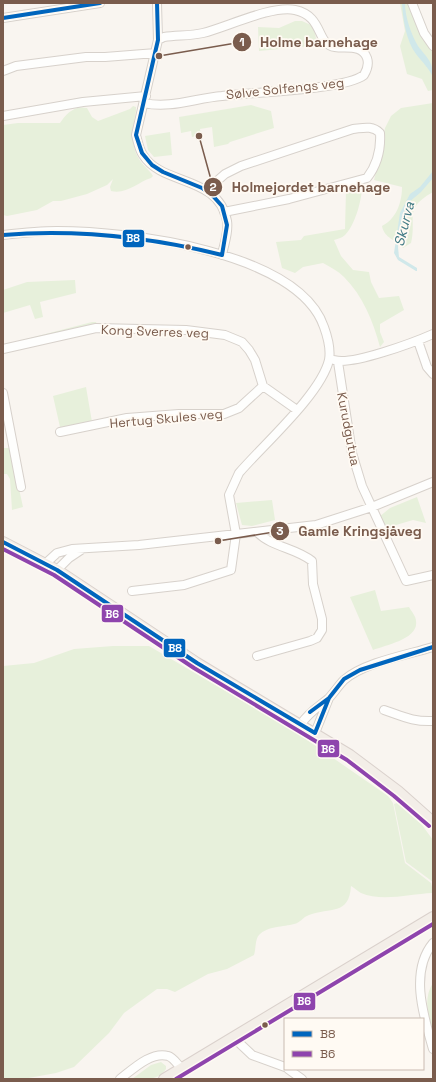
<svg xmlns="http://www.w3.org/2000/svg" width="436" height="1082" viewBox="0 0 436 1082" font-family="'Space Grotesk',sans-serif">
	<style>
		.green { fill: #e7f0db }
		.water { fill: #d0e8ea }
		.lines { fill: none; stroke-linecap: round; stroke-linejoin: round }
		.minor-casing { stroke: #d7d1cb; stroke-width: 10 }
		.major-casing { stroke: #dad1cc; stroke-width: 12 }
		.minor { stroke: #fefefd; stroke-width: 8 }
		.major { stroke: #f3eee8; stroke-width: 10 }
		.bus-1-casing { stroke: #fffaf3; stroke-width: 7 }
		.bus-2-casing { stroke: #fffaf3; stroke-width: 7 }
		.bus-1 { stroke: #0065bd; stroke-width: 4 }
		.bus-2 { stroke: #8e44ad; stroke-width: 4 }
		.bus-dot { fill: #7a5c4d; stroke: #fffaf3; stroke-width: 1.5 }
		.labels { text-anchor: middle; stroke-width: 3.5; stroke-linejoin: round; paint-order: stroke }
		.street-label { font-size: 13px; fill: #7a5c4d; stroke: #fffaf3 }
		.water-label { font-size: 14px; font-style: italic; fill: #437c86; stroke: #fffaf3 }
		.leader { fill: none; stroke: #7a5c4d; stroke-width: 1.5 }
		.callout-dot { fill: #7a5c4d; stroke: #fffaf3; stroke-width: 1.5 }
		.mark-label { font-size: 12px; text-anchor: middle; font-weight: bold; fill: #fff }
		.callout-label { font-size: 14px; text-anchor: middle; font-weight: bold; fill: #7a5c4d; stroke: #fffaf3; stroke-width: 3.5; stroke-linejoin: round; paint-order: stroke }
		.line-badge { stroke: #fffaf3; stroke-width: 1.5 }
		.badge-label { font-size: 11px; text-anchor: middle; font-weight: bold; fill: #fff }
	</style>
	<rect width="100%" height="100%" fill="#f9f5f0"/>
	<path class="green" d="M400 3H411L433 50V90L428 91 422 79 407 74 400 46 405 31Z
		M295 21H302L313 26 316 38 321 45 259 51 258 27 279 28Z
		M433 103V192C403 209 417 217 411 243L403 248C396 240 384 238 382 226 396 219 402 203 402 187L374 180 379 160 385 128 391 116 401 108Z
		M251 105 271 111 274 128 230 142 228 144 214 147 212 127 200 129 201 135 192 137 191 131 181 133 179 117Z
		M133 106 136 107V111C133 127 130 144 139 159 143 166 149 169 153 176L151 178C138 182 126 195 111 191L110 187 113 179 107 185 87 194 61 201H53L37 210 7 216 3 215V125L18 123H60C66 114 74 105 87 108L92 117 98 121 130 109Z
		M170 132 172 155 154 157 148 150 145 136Z
		M350 186H358L362 189C361 202 355 225 345 235 342 238 337 239 334 240L341 256 353 270 369 272 371 282 379 298 399 296 404 310 380 324V332L384 342 380 347C373 321 363 296 344 277 338 271 330 267 323 263L303 267 295 273 282 268 276 242 301 240 304 236 345 229 346 190Z
		M75 280 76 293 40 302 43 317 35 319 30 305 3 313V290L27 282Z
		M92 322H96L97 325 3 345Z
		M86 387 92 422 60 427 53 396Z
		M3 448H10L23 507 12 510 10 479 7 474H3Z
		M417 497 426 523 413 520 396 525 397 537 387 535 379 517 390 508Z
		M272 500 275 520 252 526 242 525 236 503Z
		M375 590 381 611 409 607C411 611 416 616 416 621 419 639 386 645 373 650L350 597Z
		M113 646H149L297 733 388 796 393 803 405 863 431 883 433 891 432 893C411 894 381 902 361 893 357 891 355 888 351 886 349 916 330 907 309 915 303 917 300 923 294 924 284 927 267 926 259 935 255 939 256 949 254 955L227 969 208 974 175 992 167 989H157L124 1013 109 1033 74 1067 56 1073 23 1079H3V666L34 663 74 649Z
		M397 803 422 825 433 840V882L406 862 394 804Z
		M433 983V1031C428 1016 423 998 433 983Z
		M161 1062 166 1066V1069C158 1081 145 1079 132 1079L151 1065Z"/>
	<path class="water" d="M402 3H405C405 17 411 34 418 46 427 58 433 61 433 77 428 67 423 63 416 54 406 41 403 19 402 3Z
		M433 171V178L421 192 408 203 404 213 398 247 399 257 417 268V271H416L398 260 394 253 400 213 410 194 420 187Z"/>
	<g class="lines">
		<defs>
			<path id="minor" d="M157 3 158 40 136 135C138 142 139 149 143 155 162 186 219 175 227 221 229 232 224 244 222 255
				M412 3 424 33 433 46
				M3 18 100 3
				M3 71 16 66 86 57H105L156 53
				M144 103C170 109 196 98 222 96 251 92 345 90 364 75 367 70 369 64 367 58 362 44 346 49 335 47 316 45 324 16 295 10 272 5 227 27 203 33 190 36 177 35 164 37L158 40
				M3 116 83 102 146 96
				M211 194 217 181 225 174 241 166 353 129C363 128 372 125 380 133 381 149 377 165 367 178L289 199 224 212
				M3 235C21 233 39 231 57 231 127 231 298 251 324 327 328 338 331 349 329 360 321 394 263 445 239 473L229 495 236 534 231 570 184 585 132 591
				M418 341 427 367 433 374
				M3 349 96 328 186 330 225 335 242 342 249 350 255 360 263 386 297 410
				M334 360C351 366 415 342 433 334
				M338 362 352 453 362 486 406 581 433 575
				M3 393 21 487
				M60 432 127 418 179 414H224L239 408 263 386
				M45 564 57 553 72 549 139 545 316 525 372 507 433 482
				M57 570 69 558 81 550
				M257 656 310 641 317 638 322 630V619L313 584 312 561C296 548 272 547 258 533
				M384 710C402 716 413 722 433 721
				M301 724C308 713 318 707 328 699 334 693 338 686 344 680 365 662 407 655 433 647
				M315 733 329 698
				M433 943C409 972 424 1017 433 1049
				M233 1037 252 1055 285 1067
				M288 1069 302 1079
				M120 1079C132 1070 151 1051 168 1056 173 1057 178 1065 182 1069"/>
			<path id="major" d="M3 542 57 570 197 663 350 755 398 791 433 822
				M164 1079 433 917"/>
		</defs>
		<use href="#minor" class="minor-casing"/>
		<use href="#major" class="major-casing"/>
		<use href="#minor" class="minor"/>
		<use href="#major" class="major"/>
		<defs>
			<path id="bus-1" d="M3 18 100 3
				M3 235C78 229 149 237 222 255L227 225 222 206 213 196 202 188 163 172 152 165 142 153 136 135 158 40 157 3
				M3 542 57 570 197 663 315 733 329 698
				M310 712 329 698 344 679 360 670 433 647"/>
			<path id="bus-2" d="M3 549 54 575 194 668 347 760 394 796 429 826
				M176 1079 433 924"/>
		</defs>
		<use href="#bus-1" class="bus-1-casing"/>
		<use href="#bus-2" class="bus-2-casing"/>
		<use href="#bus-1" class="bus-1"/>
		<use href="#bus-2" class="bus-2"/>
	</g>
	<g class="bus-dot">
		<circle cx="188" cy="247" r="3.5"/>
		<circle cx="265" cy="1025" r="3.5"/>
	</g>
	<g class="labels">
		<g class="street-label">
			<text transform="translate(285 88) rotate(-6)" y="5">Sølve Solfengs veg</text>
			<text transform="translate(155 331) rotate(2)" y="5">Kong Sverres veg</text>
			<text transform="translate(166 418) rotate(-5)" y="5">Hertug Skules veg</text>
			<text transform="translate(349 429) rotate(79)" y="5">Kurudgutua</text>
		</g>
		<g class="water-label">
			<text transform="translate(404 224) rotate(-76)" y="5">Skurva</text>
		</g>
	</g>
	<path class="leader" d="M159 56L242 42M199 136L213 187M218 541L280 531"/>
	<g class="callout-dot">
		<circle cx="159" cy="56" r="4"/>
		<circle cx="199" cy="136" r="4"/>
		<circle cx="218" cy="541" r="4"/>
		<circle cx="242" cy="42" r="10"/>
		<circle cx="213" cy="187" r="10"/>
		<circle cx="280" cy="531" r="10"/>
	</g>
	<g class="mark-label">
		<text x="242" y="46">1</text>
		<text x="213" y="191">2</text>
		<text x="280" y="535">3</text>
	</g>
	<g class="callout-label">
		<text x="319" y="47">Holme barnehage</text>
		<text x="311" y="192">Holmejordet barnehage</text>
		<text x="360" y="536">Gamle Kringsjåveg</text>
	</g>
	<g class="line-badge">
		<rect x="122" y="229" width="23" height="19" rx="4" fill="#0065bd"/>
		<rect x="101" y="604" width="23" height="19" rx="4" fill="#8e44ad"/>
		<rect x="163" y="638" width="23" height="20" rx="4" fill="#0065bd"/>
		<rect x="317" y="739" width="23" height="19" rx="4" fill="#8e44ad"/>
		<rect x="293" y="992" width="23" height="19" rx="4" fill="#8e44ad"/>
	</g>
	<g class="badge-label">
		<text x="133" y="242">B8</text>
		<text x="112" y="618">B6</text>
		<text x="175" y="652">B8</text>
		<text x="328" y="753">B6</text>
		<text x="304" y="1005">B6</text>
	</g>
	<rect width="436" height="1082" fill="none" stroke="#7a5c4d" stroke-width="8"/>
	<rect x="284" y="1018" width="140" height="52" fill="#fffaf3" stroke="#cabbb1"/>
	<rect x="292" y="1031" width="20" height="6" fill="#0065bd" stroke="#cabbb1"/>
	<text x="320" y="1038" font-size="12" fill="#7a5c4d">B8</text>
	<rect x="292" y="1051" width="20" height="6" fill="#8e44ad" stroke="#cabbb1"/>
	<text x="320" y="1058" font-size="12" fill="#7a5c4d">B6</text>
</svg>
